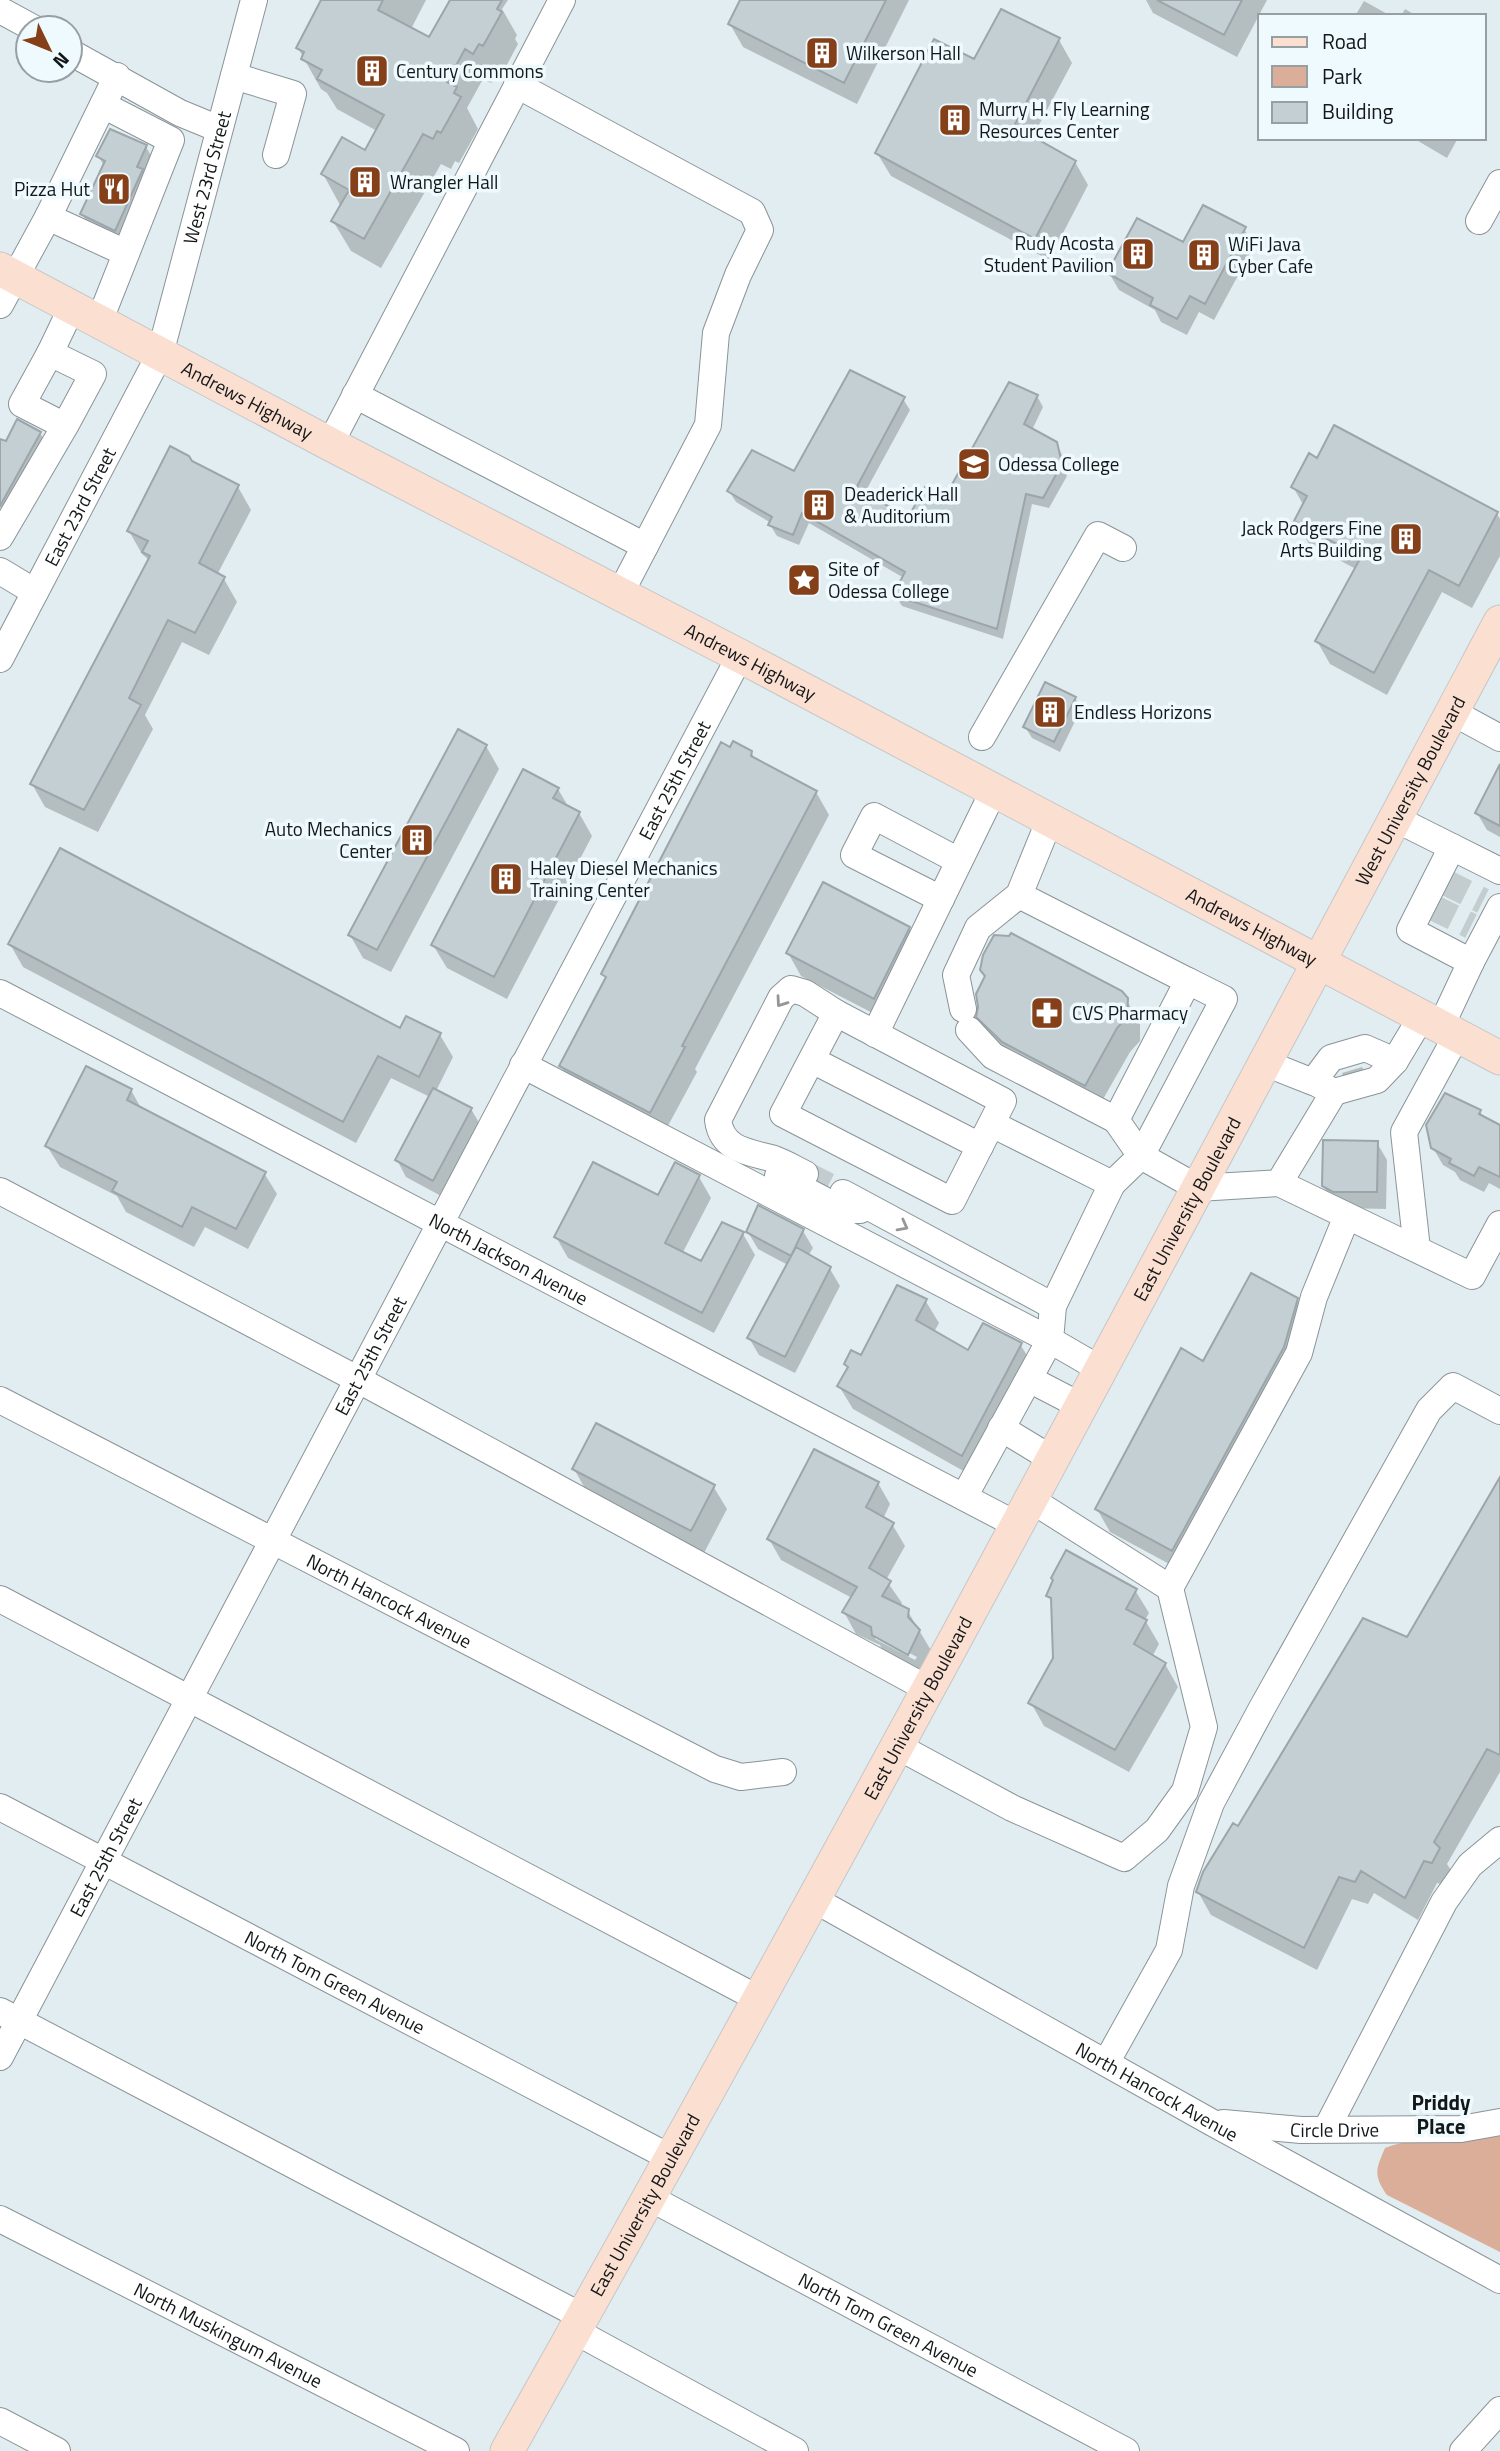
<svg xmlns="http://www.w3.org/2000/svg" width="1500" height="2451" viewBox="0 0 1500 2451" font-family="'Titillium Web',sans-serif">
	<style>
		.green { fill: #dbae9a }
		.shadow { fill: #0003; fill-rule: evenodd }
		.building { fill: #c4cfd3; stroke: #9ca6aa; stroke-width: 2 }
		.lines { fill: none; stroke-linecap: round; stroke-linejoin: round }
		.minor-tunnel { stroke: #c3cdd0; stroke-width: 26; stroke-dasharray: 26 13; stroke-linecap: butt }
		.minor-casing { stroke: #8a9498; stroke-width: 28 }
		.major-casing { stroke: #c6c7c8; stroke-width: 35 }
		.minor { stroke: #fff; stroke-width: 26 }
		.major { stroke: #fbdfd1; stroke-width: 33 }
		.oneway { stroke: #959797 }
		.labels { text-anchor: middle; stroke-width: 7; stroke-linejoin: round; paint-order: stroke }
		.poi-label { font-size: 19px; fill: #131718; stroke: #effaff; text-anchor: start }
		.street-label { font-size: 19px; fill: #131718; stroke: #effaff }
		.neighbourhood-label { font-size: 21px; font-weight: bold; fill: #131718; stroke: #effaff }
	</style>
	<rect width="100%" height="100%" fill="#e2edf1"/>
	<path class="green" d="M1500 2136V2252L1387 2195C1373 2175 1376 2169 1385 2148 1421 2134 1462 2142 1500 2136Z"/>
	<path class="shadow" d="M324 0H426L411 29 430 39 452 0H508L502 9 517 35 515 39 518 44 501 76 497 74 491 83 483 79 467 108 478 129 459 163 455 161 451 169 441 164 381 268 351 251 333 221 340 205 323 174 366 152 377 131 337 109 327 93 321 89 298 48Z
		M742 0H909L857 104 743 47 730 24Z
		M1146 0H1267L1237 57 1153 13Z
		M1364 1 1391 16H1355Z
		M1405 9 1417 16H1401Z
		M1059 40 1072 63 1032 138 1075 162 1088 185 1049 260 891 176 877 153 975 61Z
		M1413 138H1458L1447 158Z
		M146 147 156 164 125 247 92 231 82 214 104 166 98 155Z
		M1244 229 1254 246 1214 320 1199 312 1187 335 1161 322 1155 310 1119 290 1109 273 1183 245Z
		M1037 396 1043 407 1032 430 1056 443 1062 455 1067 476 1049 508 1032 504 1003 639 902 606 895 595 904 578 809 523 799 545 777 536 770 525 771 523 736 502 729 491 795 473 903 399 910 410 863 496 910 519 946 499Z
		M40 433 49 448 13 513 0 507V442L6 445Z
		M238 487 251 510 217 575 224 579 237 602 209 655 182 642 145 715 153 729 98 832 45 807 32 784 150 561 142 554 129 531Z
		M1293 487 1497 514 1500 519V556L1472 608 1442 592 1387 695 1330 664 1317 641 1356 569 1309 544 1296 521 1304 506Z
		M1075 698 1081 709 1060 752 1032 738 1025 727Z
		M486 746 499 769 391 972 363 958 350 935Z
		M730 749 751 752 756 761 816 792 829 815 695 1069 697 1072 663 1135 574 1089 561 1066 606 980 603 974Z
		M1500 781V837L1487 830 1477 813Z
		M558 789 569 808 579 813 592 836 507 999 447 968 433 945Z
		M909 928 922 951 888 1021 801 976 788 953Z
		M1010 938 1126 999 1140 1023V1041L1130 1052 1098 1108 992 1040 978 1016Z
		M10 944 401 1030 440 1035 453 1057 436 1091 471 1109 481 1126 443 1197 406 1177 397 1160 430 1097 391 1078 356 1143 23 967Z
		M1362 1067 1369 1079 1346 1085 1342 1073Z
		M131 1090 142 1110 264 1173 277 1194 248 1249 205 1227 194 1247 126 1212 117 1196 60 1167 47 1146Z
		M1480 1111 1484 1118 1500 1127V1189L1489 1183 1484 1192 1460 1180 1455 1172 1443 1165 1433 1148Z
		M1377 1143 1387 1160 1386 1209 1344 1208 1334 1203 1323 1186Z
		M699 1177 711 1198 682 1254 701 1263 743 1234 755 1255 714 1333 568 1258 556 1237 659 1197Z
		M803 1231 813 1248 808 1256 830 1269 840 1286 795 1373 759 1355 749 1338 788 1265 758 1249 748 1232Z
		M1296 1299 1310 1322 1186 1573 1110 1532 1097 1509 1204 1364Z
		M925 1300 939 1323 934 1332 969 1352 1020 1344 1034 1367 976 1478 853 1409 839 1386 849 1369 846 1364 862 1357Z
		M574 1469 713 1486 727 1509 704 1553 587 1492Z
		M1500 1480V1772L1447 1864 1452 1872 1445 1885 1437 1883 1418 1920 1374 1893 1368 1904 1352 1899 1317 1970 1211 1915 1198 1892 1239 1828 1408 1639Z
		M878 1483 890 1504 883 1519 892 1524 905 1546 886 1580 902 1603 900 1607 907 1610 932 1652 920 1675 886 1657 880 1645 856 1634 844 1612 852 1598 781 1560 769 1539ZM875 1635 917 1657 915 1660 875 1639Z
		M1135 1590 1149 1613 1145 1620 1159 1644 1152 1657 1165 1664 1178 1687 1129 1772 1044 1726 1031 1703 1055 1658 1053 1604 1048 1596Z"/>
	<path class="building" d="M321 0H383L378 10 429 37 450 0H502L497 9 502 12 483 46 479 44 473 54 465 49 447 82 457 87 454 93 461 97 441 133 437 131 433 139 423 134 364 239 331 221 349 190 321 174 342 137 365 150 384 115 317 79 322 70 301 59 304 52 296 48Z
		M740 0H886L844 83 728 24Z
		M1157 0H1242L1224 35Z
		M1001 9 1060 38 1014 126 1076 161 1035 239 875 153 934 39 974 59Z
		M110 129 147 145 137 167 143 169 115 231 80 214 105 161 96 156Z
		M1203 205 1246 227 1205 304 1190 296 1177 319 1150 305 1153 298 1107 273 1137 218 1183 242Z
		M850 370 905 397 855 490 909 516 925 487 945 497 1009 382 1038 395 1024 424 1057 442 1062 464 1043 498 1026 494 997 629 893 595 905 572 802 513 793 535 768 525 772 517 727 491 752 450 794 471Z
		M17 419 41 432 0 506V439L6 441Z
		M1334 425 1498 512 1459 586 1429 570 1374 673 1315 641 1361 557 1294 521 1307 496 1291 487 1309 453 1317 458Z
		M170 446 189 456 192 461 239 485 199 563 225 577 195 633 168 620 129 698 141 705 84 810 30 784 150 556 142 552 148 541 127 531Z
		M1045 682 1076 697 1054 742 1023 727Z
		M458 729 487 745 377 950 348 935Z
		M733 741 752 751 751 756 817 791 682 1046 685 1047 650 1113 559 1066 606 977 601 974 721 742 730 747Z
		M1500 764V826L1475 813Z
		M523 769 559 788 553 798 580 812 494 977 431 945Z
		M60 848 400 1028 406 1016 441 1033 419 1077 378 1056 343 1122 8 944Z
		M823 882 910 927 874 999 786 953Z
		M1011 933 1122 991 1128 998 1127 1017 1117 1028 1085 1086 1002 1042 976 1017 978 1007 976 994 985 976 980 970 983 955 994 935 1009 936Z
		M86 1066 132 1089 127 1100 266 1172 236 1229 192 1207 182 1227 112 1191 117 1182 45 1146Z
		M433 1088 472 1108 433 1181 395 1160Z
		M1445 1093 1481 1110 1479 1114 1500 1125V1177L1479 1167 1474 1176 1449 1163 1451 1159 1431 1148 1426 1125Z
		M1323 1140 1378 1141 1377 1192H1333L1322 1186Z
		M593 1162 658 1195 675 1162 700 1175 665 1243 701 1261 722 1222 744 1232 702 1313 554 1237Z
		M758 1205 804 1229 791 1256 746 1232Z
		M796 1247 831 1267 785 1357 747 1338Z
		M1251 1273 1298 1298 1284 1347 1172 1551 1095 1509 1181 1348 1203 1361Z
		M897 1285 927 1299 916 1320 968 1350 983 1323 1022 1343 962 1456 837 1386 848 1367 844 1364 851 1350 861 1355Z
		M596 1423 715 1485 691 1531 572 1469Z
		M814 1449 879 1482 866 1507 894 1523 869 1568 891 1581 882 1596 909 1609 908 1617 920 1630 908 1655 872 1635 871 1627 842 1612 857 1587 767 1539Z
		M1500 1477V1755L1487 1749 1434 1842 1440 1848 1432 1863 1424 1861 1405 1898 1361 1871 1355 1882 1339 1877 1304 1948 1196 1892 1203 1872 1233 1823 1238 1826 1363 1618 1407 1637Z
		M1066 1550 1137 1589 1126 1609 1147 1620 1134 1644 1166 1663 1115 1750 1028 1703 1053 1658 1051 1598 1046 1596 1053 1580 1051 1578Z"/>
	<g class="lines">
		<path class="minor-tunnel" d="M1443 881 1483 901
			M1430 906 1471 926
			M805 1174 843 1193"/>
		<defs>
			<g id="minor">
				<path d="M0 10 33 28"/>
				<path d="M70 52 180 113 219 129"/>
				<path d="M234 76 293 94 276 155"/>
				<path d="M517 85 752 212 760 230 738 275 716 333 708 425 620 594"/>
				<path d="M48 217 126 253"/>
				<path d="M1479 221 1500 183"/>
				<path d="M0 305 48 217 117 76"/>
				<path d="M99 322 171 140 103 105"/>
				<path d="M50 353 72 307"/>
				<path d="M355 395 645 546"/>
				<path d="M330 444 562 0"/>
				<path d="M0 537 65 426 93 374 50 353 22 404 65 426"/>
				<path d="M0 571 35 592"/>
				<path id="s1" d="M0 659 160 354 254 0"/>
				<path d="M1452 712 1500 738"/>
				<path d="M982 737 1098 535 1123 548"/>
				<path d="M1396 819 1452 847"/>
				<path d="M1500 871 1452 847 1410 930 1471 962 1500 907"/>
				<path d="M941 899 854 855 874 816 959 861"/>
				<path id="s2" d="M0 993 1017 1525"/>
				<path d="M963 1009 956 975 978 928 1019 895 1050 819"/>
				<path d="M836 1013 1003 1101 952 1201 783 1114Z"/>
				<path d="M1441 1026 1471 962"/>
				<path d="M969 1030 993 1056 1116 1120 1188 981 1019 895"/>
				<path d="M875 1034 994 790"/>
				<path d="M812 1060 980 1146"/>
				<path d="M1265 1063 1313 1082 1331 1058 1365 1048 1395 1061"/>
				<path d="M523 1065 1050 1340 964 1497"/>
				<path d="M1318 1084 1334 1092 1377 1080 1395 1061 1422 1016"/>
				<path d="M1116 1120 1141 1156 1198 1188 1279 1183 1334 1092"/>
				<path d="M992 1124 1112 1184 1053 1306 1050 1340 1100 1369"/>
				<path d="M805 1174C795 1169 785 1163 774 1159 750 1152 722 1151 718 1120L781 998 791 989 805 993 836 1013"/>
				<path d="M778 1176 843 1210H860"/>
				<path d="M1279 1183 1472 1276 1500 1224"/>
				<path d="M1112 1184 1141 1156 1224 999 1188 981"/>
				<path d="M0 1191 357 1379 928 1689"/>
				<path d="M843 1193 1053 1306"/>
				<path d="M1417 1249 1404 1132 1457 1035"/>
				<path d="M1029 1379 1081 1406"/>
				<path id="s3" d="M0 1400 715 1769 741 1777 783 1772"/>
				<path d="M1001 1428 1052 1459"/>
				<path d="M1030 1499 1170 1588"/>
				<path d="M0 1599 759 1999"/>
				<path d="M897 1746 1012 1808 1124 1858 1157 1830 1185 1791 1204 1727 1170 1588 1299 1353 1314 1297 1347 1216"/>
				<path id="s4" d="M0 1807 671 2158"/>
				<path id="s5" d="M815 1900 1211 2122 1500 2280"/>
				<path d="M0 2011 583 2317"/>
				<path id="s6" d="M0 2057 740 656"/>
				<path d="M1106 2063 1169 1950 1181 1886 1211 1803 1262 1708 1429 1410 1453 1386 1500 1411"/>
				<path id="s7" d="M1223 2123 1301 2130 1461 2129 1500 2122"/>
				<path d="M1327 2128 1444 1902 1470 1865 1500 1840"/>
				<path id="s8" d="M650 2198 1126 2451"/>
				<path id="s9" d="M0 2219 456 2451"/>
				<path d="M575 2331 795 2451"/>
				<path d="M0 2421 57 2451"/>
				<path d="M1463 2451 1500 2410"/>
			</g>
			<g id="major">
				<path id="s10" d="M0 269 330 444 740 656 1500 1058"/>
				<path id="s11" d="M507 2451C848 1847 1174 1234 1500 622"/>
			</g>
		</defs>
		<use href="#minor" class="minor-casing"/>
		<use href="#major" class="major-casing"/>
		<use href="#minor" class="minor"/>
		<use href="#major" class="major"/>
	</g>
	<defs><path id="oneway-chevron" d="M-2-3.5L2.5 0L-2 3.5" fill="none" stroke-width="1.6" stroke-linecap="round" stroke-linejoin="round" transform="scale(1.75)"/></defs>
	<g class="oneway">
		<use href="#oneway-chevron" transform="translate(781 1002) rotate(125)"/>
		<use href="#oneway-chevron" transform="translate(903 1226) rotate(28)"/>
	</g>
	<defs>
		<symbol id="building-square" viewBox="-11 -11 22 22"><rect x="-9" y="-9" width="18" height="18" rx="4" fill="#853f19" stroke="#effaff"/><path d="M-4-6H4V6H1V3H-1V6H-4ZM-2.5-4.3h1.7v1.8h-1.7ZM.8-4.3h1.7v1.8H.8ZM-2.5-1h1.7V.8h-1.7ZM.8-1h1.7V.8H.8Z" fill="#fff"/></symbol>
		<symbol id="restaurant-square" viewBox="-11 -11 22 22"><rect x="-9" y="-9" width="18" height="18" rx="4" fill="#853f19" stroke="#effaff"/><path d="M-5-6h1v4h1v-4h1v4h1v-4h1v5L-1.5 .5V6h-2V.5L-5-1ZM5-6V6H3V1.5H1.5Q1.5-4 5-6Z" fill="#fff"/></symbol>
		<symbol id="university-square" viewBox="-11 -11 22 22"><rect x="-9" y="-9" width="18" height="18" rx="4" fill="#853f19" stroke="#effaff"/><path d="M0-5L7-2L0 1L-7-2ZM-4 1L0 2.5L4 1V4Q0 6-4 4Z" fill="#fff"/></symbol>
		<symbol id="sight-square" viewBox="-11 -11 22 22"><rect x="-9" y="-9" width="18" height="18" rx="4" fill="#853f19" stroke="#effaff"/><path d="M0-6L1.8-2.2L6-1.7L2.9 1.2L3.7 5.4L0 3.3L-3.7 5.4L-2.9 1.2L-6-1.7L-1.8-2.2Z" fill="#fff"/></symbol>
		<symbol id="pharmacy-square" viewBox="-11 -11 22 22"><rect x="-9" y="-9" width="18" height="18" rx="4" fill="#853f19" stroke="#effaff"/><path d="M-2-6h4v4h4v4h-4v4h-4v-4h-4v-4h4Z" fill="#fff"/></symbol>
	</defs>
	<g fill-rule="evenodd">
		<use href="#building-square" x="803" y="34" width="38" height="38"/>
		<use href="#building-square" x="353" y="52" width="38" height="38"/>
		<use href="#building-square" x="936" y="101" width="38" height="38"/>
		<use href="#building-square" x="346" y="163" width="38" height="38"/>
		<use href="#restaurant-square" x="95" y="170" width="38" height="38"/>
		<use href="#building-square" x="1119" y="235" width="38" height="38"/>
		<use href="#building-square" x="1185" y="236" width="38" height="38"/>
		<use href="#university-square" x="955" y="445" width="38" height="38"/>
		<use href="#building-square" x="800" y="486" width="38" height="38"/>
		<use href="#building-square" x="1387" y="520" width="38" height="38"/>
		<use href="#sight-square" x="785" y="561" width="38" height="38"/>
		<use href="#building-square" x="1031" y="693" width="38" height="38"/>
		<use href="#building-square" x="398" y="821" width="38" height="38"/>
		<use href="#building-square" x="487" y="860" width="38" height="38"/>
		<use href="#pharmacy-square" x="1028" y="994" width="38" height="38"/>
	</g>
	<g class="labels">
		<g class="poi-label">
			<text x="846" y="60">Wilkerson Hall</text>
			<text x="396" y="78">Century Commons</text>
			<text x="979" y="116">Murry H. Fly Learning<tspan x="979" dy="22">Resources Center</tspan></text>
			<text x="390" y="189">Wrangler Hall</text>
			<text x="90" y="196" text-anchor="end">Pizza Hut</text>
			<text x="1114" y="250" text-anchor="end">Rudy Acosta<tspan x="1114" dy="22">Student Pavilion</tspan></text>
			<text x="1228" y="251">WiFi Java<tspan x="1228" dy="22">Cyber Cafe</tspan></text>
			<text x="998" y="471">Odessa College</text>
			<text x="844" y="501">Deaderick Hall<tspan x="844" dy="22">&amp; Auditorium</tspan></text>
			<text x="1382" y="535" text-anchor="end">Jack Rodgers Fine<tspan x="1382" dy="22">Arts Building</tspan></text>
			<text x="828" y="576">Site of<tspan x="828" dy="22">Odessa College</tspan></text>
			<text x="1074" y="719">Endless Horizons</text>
			<text x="392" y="836" text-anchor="end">Auto Mechanics<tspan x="392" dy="22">Center</tspan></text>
			<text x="530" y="875">Haley Diesel Mechanics<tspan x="530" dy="22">Training Center</tspan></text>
			<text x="1072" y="1020">CVS Pharmacy</text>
		</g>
		<g class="street-label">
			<text dy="7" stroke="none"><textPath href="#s1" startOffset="527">West 23rd Street</textPath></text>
			<text dy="7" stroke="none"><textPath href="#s10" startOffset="280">Andrews Highway</textPath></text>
			<text dy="7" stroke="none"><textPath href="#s1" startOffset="172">East 23rd Street</textPath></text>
			<text dy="7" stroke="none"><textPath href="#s10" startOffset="847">Andrews Highway</textPath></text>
			<text dy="7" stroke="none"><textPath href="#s6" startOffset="1444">East 25th Street</textPath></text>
			<text dy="7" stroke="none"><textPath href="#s11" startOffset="1890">West University Boulevard</textPath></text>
			<text dy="7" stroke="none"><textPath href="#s10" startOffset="1414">Andrews Highway</textPath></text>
			<text dy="7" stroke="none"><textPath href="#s11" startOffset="1416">East University Boulevard</textPath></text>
			<text dy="7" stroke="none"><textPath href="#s2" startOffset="574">North Jackson Avenue</textPath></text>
			<text dy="7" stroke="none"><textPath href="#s6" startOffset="793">East 25th Street</textPath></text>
			<text dy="7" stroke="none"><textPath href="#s3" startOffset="438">North Hancock Avenue</textPath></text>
			<text dy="7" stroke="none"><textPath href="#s11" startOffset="849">East University Boulevard</textPath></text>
			<text dy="7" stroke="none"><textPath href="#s6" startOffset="226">East 25th Street</textPath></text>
			<text dy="7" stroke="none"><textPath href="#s4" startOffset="378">North Tom Green Avenue</textPath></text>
			<text dy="7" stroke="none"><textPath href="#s5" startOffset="392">North Hancock Avenue</textPath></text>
			<text dy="7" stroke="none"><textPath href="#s7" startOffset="112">Circle Drive</textPath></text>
			<text dy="7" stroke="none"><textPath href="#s11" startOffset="282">East University Boulevard</textPath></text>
			<text dy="7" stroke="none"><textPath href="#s8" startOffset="270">North Tom Green Avenue</textPath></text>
			<text dy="7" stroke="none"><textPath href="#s9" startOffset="256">North Muskingum Avenue</textPath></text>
		</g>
		<g class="neighbourhood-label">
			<text x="1441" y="2110">Priddy<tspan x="1441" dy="24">Place</tspan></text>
		</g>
	</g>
	<rect x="1258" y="14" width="228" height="126" fill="#effaff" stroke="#979fa3" stroke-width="2"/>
	<rect x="1272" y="37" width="35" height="10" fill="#fbdfd1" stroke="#979fa3" stroke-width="2"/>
	<text x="1322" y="49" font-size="21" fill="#131718">Road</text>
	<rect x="1272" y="66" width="35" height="21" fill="#dbae9a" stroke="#979fa3" stroke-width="2"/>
	<text x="1322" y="84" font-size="21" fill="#131718">Park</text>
	<rect x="1272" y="102" width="35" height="21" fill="#c4cfd3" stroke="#979fa3" stroke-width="2"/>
	<text x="1322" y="119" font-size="21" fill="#131718">Building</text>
	<g transform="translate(49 49) rotate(133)"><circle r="33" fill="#effaff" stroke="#979fa3" stroke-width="2"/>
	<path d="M0-5L12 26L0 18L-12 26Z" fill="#853f19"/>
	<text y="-10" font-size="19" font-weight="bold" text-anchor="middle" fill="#131718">N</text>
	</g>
</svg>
